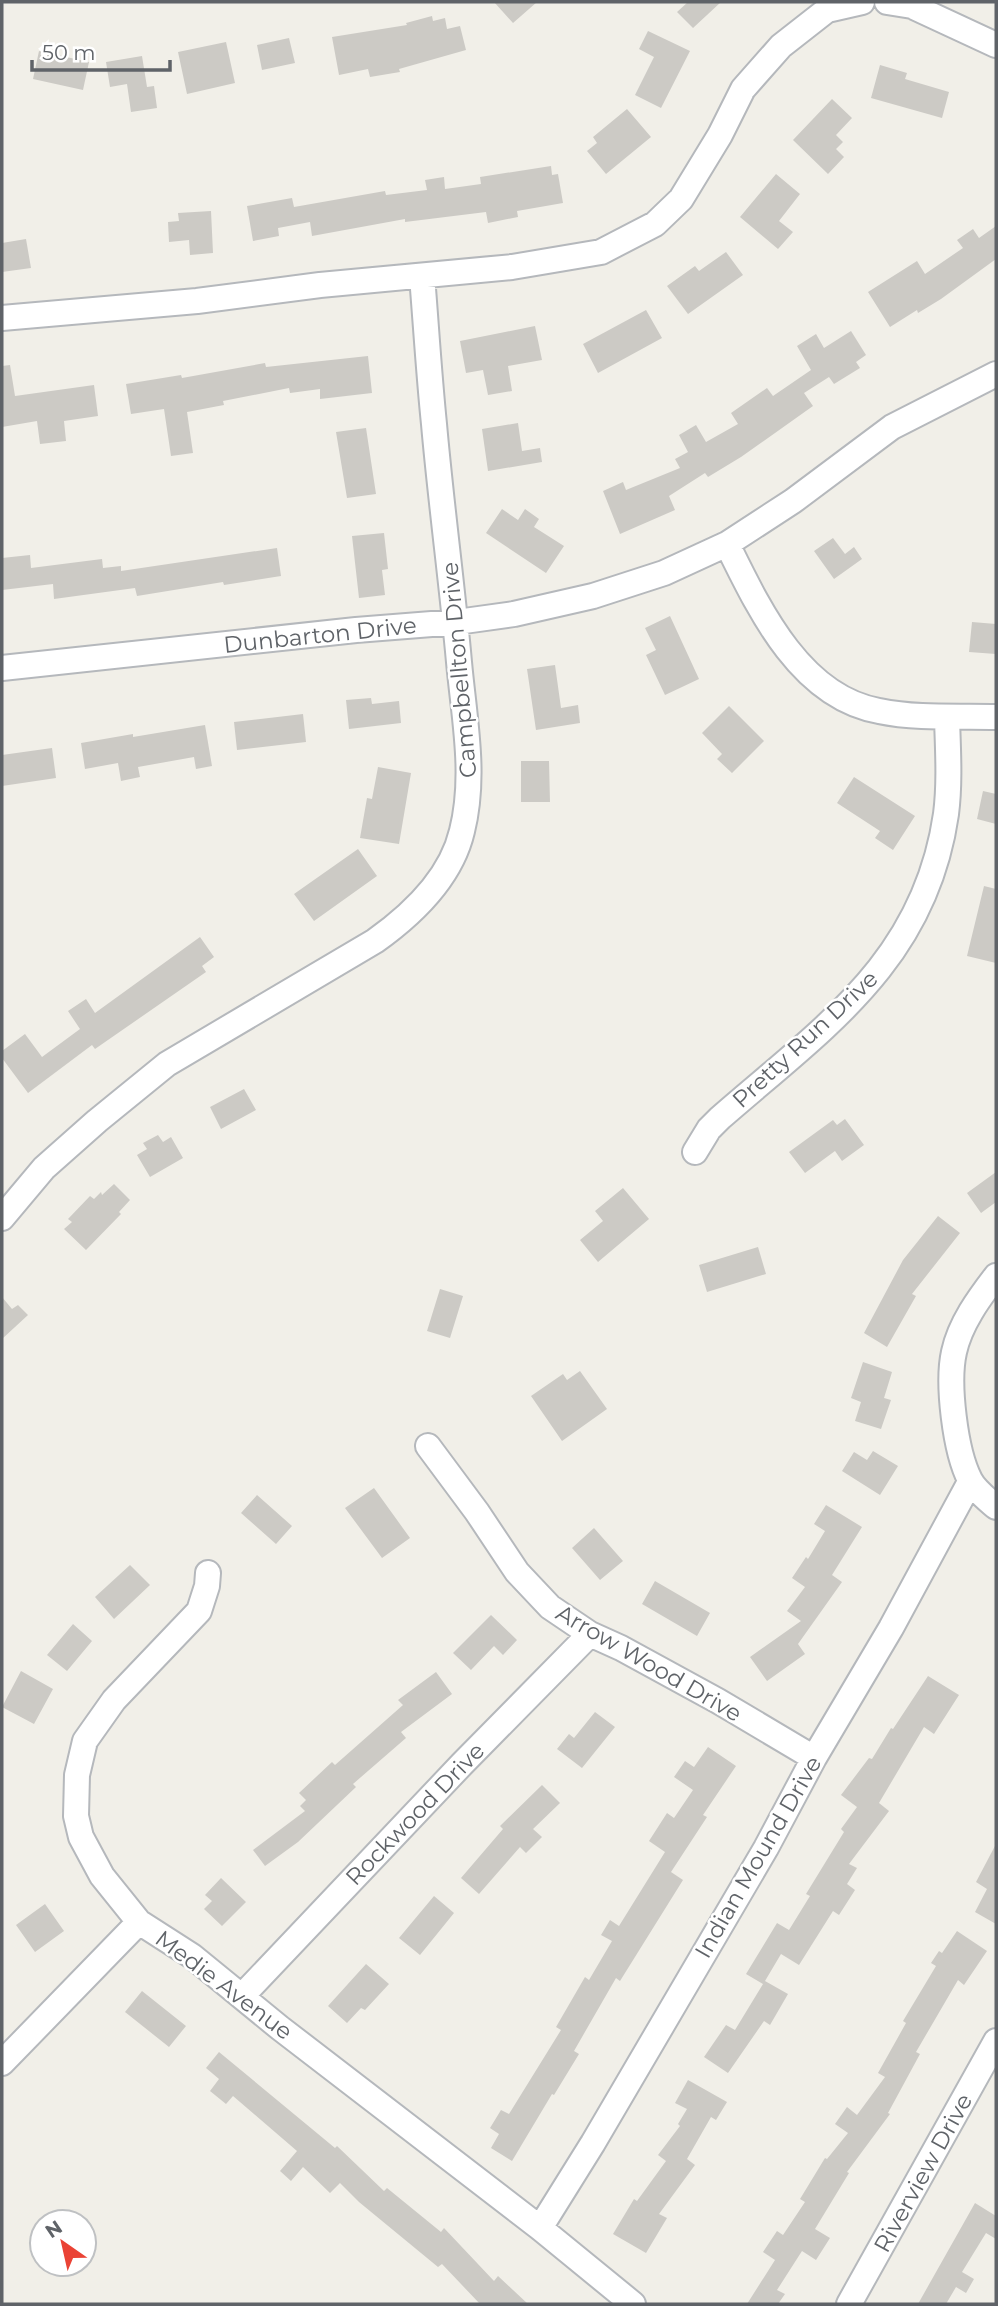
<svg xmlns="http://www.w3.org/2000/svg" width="998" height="2306" viewBox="0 0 998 2306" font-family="Montserrat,sans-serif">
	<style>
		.building { fill: #cccac5 }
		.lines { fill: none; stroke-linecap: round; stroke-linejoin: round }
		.minor-casing { stroke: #b5b8bc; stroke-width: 28 }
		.minor { stroke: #fff; stroke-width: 24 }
		.labels { text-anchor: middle; stroke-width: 5; stroke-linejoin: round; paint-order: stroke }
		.street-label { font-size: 23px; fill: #5f6368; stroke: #fff }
	</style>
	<rect width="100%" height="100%" fill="#f1efe8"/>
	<path class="building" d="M494 2H537L513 23Z
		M688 2H721L693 28 677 12Z
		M432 16 433 21 445 18 447 29 460 26 466 50 399 69 400 72 370 77 368 69 339 75 332 37 407 25 406 23Z
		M648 31 690 51 661 108 635 95 654 57 639 49Z
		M289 38 295 63 262 70 257 45Z
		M226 42 235 83 187 94 178 52Z
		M39 51 89 62 83 90 33 79Z
		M142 56 147 87 154 86 157 108 131 112 127 84 110 87 106 62Z
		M880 65 907 73 905 79 949 92 942 118 871 98Z
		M832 99 852 118 836 135 843 142 836 149 844 157 828 174 793 140Z
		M627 109 651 137 606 174 587 151 597 143 593 137Z
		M551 166 552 175 558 174 563 203 517 211 518 217 488 223 486 212 405 222V219L312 236 310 222 278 228 279 236 253 241 247 206 292 198 294 207 385 191 386 195 427 190 425 180 444 177 445 189 481 184 480 177Z
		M776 174 800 194 779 221 793 232 778 249 740 217Z
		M211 211 213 253 190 255 189 240 169 242 168 222 179 221 178 213Z
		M996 226V259L941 299 918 313 917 310 890 327 868 292 917 261 925 274 963 248 957 240 973 229 979 238Z
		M26 239 31 268 2 272V243Z
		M726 252 743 275 688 314 667 286 695 266 699 271Z
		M646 310 662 338 598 373 583 344Z
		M535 326 542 360 508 366 512 391 488 395 483 370 466 373 460 341Z
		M851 331 866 355 856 362 860 368 834 384 829 377 804 393 813 406 741 457 708 477 705 473 669 496 675 510 620 534 603 491 623 482 626 490 680 468 675 459 688 452 679 435 696 425 706 442 738 424 731 413 767 388 773 396 811 370 797 346 816 334 824 348Z
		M368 356 372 393 320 399V389L290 393 289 388 223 401 224 405 187 412 193 453 171 456 164 409 131 414 126 384 181 375 182 378 265 363 266 367Z
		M10 365 15 396 94 385 98 416 64 421 66 441 40 444 37 421 2 427V366Z
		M518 423 522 451 540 448 542 462 488 471 482 429Z
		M366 428 376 494 347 498 336 432Z
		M502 509 518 520 525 509 539 519 534 527 564 546 546 573 486 533Z
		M384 533 388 569 382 570 385 595 359 598 352 536Z
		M833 538 845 554 854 547 862 559 834 579 814 551Z
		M277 548 281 576 224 585 223 582 137 596 135 588 54 599 53 584 2 590V558L30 555 31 568 102 559 103 568 121 566V571Z
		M670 616 699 679 665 695 646 655 656 650 645 628Z
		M972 622 996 624V654L969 652Z
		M555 665 561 708 578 705 580 723 536 730 527 669Z
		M371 698 372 704 399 701 401 723 349 729 346 700Z
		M729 706 764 741 732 773 717 759 722 754 702 733Z
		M303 714 306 742 237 750 234 722Z
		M205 725 212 766 196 769 194 757 138 767 140 777 121 781 118 763 85 769 81 743 133 734V737Z
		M52 748 56 778 2 786V755Z
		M521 761H549L550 802H521Z
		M378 767 411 773 399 844 360 838 367 798 372 799Z
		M854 777 915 816 893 850 875 838 880 831 837 803Z
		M983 791 996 794V824L977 819Z
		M358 849 377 876 314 921 294 894Z
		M984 886 996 889V963L967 956Z
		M200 937 214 957 202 966 206 972 95 1049 92 1045 28 1093 2 1058V1051L25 1034 42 1057 80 1029 68 1011 86 999 95 1013Z
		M244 1089 256 1110 221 1129 210 1107Z
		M845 1119 864 1145 842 1161 835 1151 805 1173 789 1152 833 1120 837 1125Z
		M158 1135 163 1142 171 1137 183 1158 150 1177 137 1155 147 1149 143 1143Z
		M996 1172V1202L981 1213 967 1193Z
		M114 1184 130 1200 119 1212 121 1214 86 1250 64 1229 72 1222 68 1219 90 1196 94 1199 101 1192 102 1195Z
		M623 1188 649 1219 598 1262 580 1240 603 1221 595 1211Z
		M938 1216 960 1233 912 1294 916 1296 887 1347 864 1333 903 1260Z
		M758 1247 766 1274 707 1292 699 1265Z
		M440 1289 463 1296 450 1338 427 1331Z
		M2 1297 12 1309 18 1305 28 1315 2 1339Z
		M863 1362 892 1372 884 1398 891 1400 881 1429 855 1421 861 1402 851 1398Z
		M580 1371 607 1409 562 1441 531 1396 563 1374 567 1380Z
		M873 1451 898 1466 880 1495 842 1471 854 1452 867 1460Z
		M374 1488 410 1538 382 1558 345 1508Z
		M257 1495 292 1526 276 1544 241 1513Z
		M826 1505 862 1527 832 1575 842 1582 798 1644 805 1654 767 1681 750 1657 801 1621 787 1611 805 1587 792 1578 806 1557 808 1559 825 1531 814 1524Z
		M594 1528 623 1561 600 1580 572 1548Z
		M130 1565 150 1585 114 1619 95 1597Z
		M655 1581 710 1613 697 1636 642 1604Z
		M491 1615 517 1640 503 1655 494 1646 471 1670 453 1653Z
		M73 1624 92 1641 67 1671 47 1655Z
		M21 1671 53 1689 34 1724 2 1707Z
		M436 1672 452 1694 401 1732 406 1738 353 1784 356 1787 298 1842 265 1866 253 1850 305 1811 300 1806 306 1800 299 1793 332 1762 335 1765 403 1705 398 1700Z
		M928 1676 959 1695 934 1734 924 1727 879 1803 889 1811 849 1864 857 1868 847 1884 855 1890 839 1915 833 1911 799 1965 781 1954 765 1981 788 1994 770 2025 764 2021 728 2073 704 2057 726 2025 735 2030 763 1984 746 1974 777 1923 789 1930 810 1896 806 1894 844 1832 841 1829 857 1807 841 1795 869 1758 872 1759 891 1728 893 1729Z
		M595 1712 615 1727 582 1768 557 1749 569 1734 574 1738Z
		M708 1747 736 1766 703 1815 707 1817 671 1872 683 1880 620 1981 616 1978 574 2051 579 2054 554 2095 552 2094 512 2161 491 2148 499 2134 490 2128 501 2110 509 2114 561 2030 556 2027 585 1977 589 1980 612 1941 601 1935 610 1920 619 1926 665 1852 649 1841 667 1813 674 1818 693 1790 674 1777 685 1761 694 1767Z
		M542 1785 560 1803 533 1829 542 1837 526 1853 520 1847 479 1894 461 1878 503 1829 500 1826Z
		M996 1844V1924L975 1912 987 1889 976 1882Z
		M221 1878 246 1902 222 1926 204 1909 212 1901 205 1895Z
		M434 1896 454 1913 420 1955 399 1938Z
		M45 1904 64 1931 35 1952 16 1925Z
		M957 1931 987 1951 964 1985 958 1980 916 2052 920 2054 888 2113 890 2114 847 2172 849 2173 815 2229 830 2238 816 2260 802 2251 777 2290 785 2294 778 2304H747L775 2260 763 2252 777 2231 783 2235 805 2202 800 2199 825 2158 827 2159 848 2133 835 2124 847 2107 857 2115 885 2077 878 2073 906 2023 903 2021 936 1966 931 1963 939 1951 942 1953Z
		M366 1964 389 1984 365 2010 361 2008 347 2023 328 2006Z
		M142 1991 186 2026 169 2047 125 2012Z
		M219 2052 335 2148 337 2146 384 2191 387 2188 441 2232 444 2228 494 2281 498 2276 528 2304H480L442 2264 438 2267 359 2202 340 2183 330 2193 303 2167 291 2181 280 2171 297 2151 233 2096 226 2104 210 2091 219 2079 206 2068Z
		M688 2080 727 2102 716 2120 711 2117 687 2159 695 2165 659 2214 667 2218 646 2253 613 2234 634 2199 637 2201 666 2161 658 2155 680 2126 678 2124 687 2109 675 2103Z
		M975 2203 996 2216V2239L986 2233 962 2272 974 2279 966 2293 956 2287 946 2304H918Z"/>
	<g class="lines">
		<defs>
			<path id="minor" d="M887 2 912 6 996 45
				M2 318 197 301 320 285 512 267 601 252 655 224 681 199 720 135 743 89 781 46 827 10 862 2
				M727 544C759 609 800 697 879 711 918 719 957 716 996 717
				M2 668 356 630 457 622 514 614 593 596 664 573 727 544 793 501 892 427 996 374
				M695 1152 709 1129 720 1118C823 1028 925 961 946 814 950 783 948 750 947 719
				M2 1218 44 1168 97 1121 167 1064 375 941C413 914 451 878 462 831 476 775 464 718 459 662 452 583 441 504 434 424 429 375 426 325 422 276
				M996 1276C979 1298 960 1324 954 1352 947 1383 955 1451 970 1480 975 1490 988 1500 996 1507
				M428 1446 477 1512 517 1572 550 1607 590 1634 621 1648 718 1701 814 1758
				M208 1573 207 1586 199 1611 114 1700 85 1741 77 1775 76 1816 81 1837 102 1876 139 1922 192 1956 280 2028 540 2228 633 2304
				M242 1996 462 1764 590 1634
				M2 2063 139 1922
				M540 2228 593 2143 766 1848 814 1758 891 1628 970 1482
				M849 2304 996 2041"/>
		</defs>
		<use href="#minor" class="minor-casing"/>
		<use href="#minor" class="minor"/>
	</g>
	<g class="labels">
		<g class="street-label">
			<text transform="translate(320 635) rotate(-6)" y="8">Dunbarton Drive</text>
			<text transform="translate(459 670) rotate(-95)" y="8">Campbellton Drive</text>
			<text transform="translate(805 1039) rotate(-43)" y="8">Pretty Run Drive</text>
			<text transform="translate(649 1663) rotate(30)" y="8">Arrow Wood Drive</text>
			<text transform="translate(415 1814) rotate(-46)" y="8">Rockwood Drive</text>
			<text transform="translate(758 1857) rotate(-60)" y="8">Indian Mound Drive</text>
			<text transform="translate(224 1985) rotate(37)" y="8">Medie Avenue</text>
			<text transform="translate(923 2173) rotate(-61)" y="8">Riverview Drive</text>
		</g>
	</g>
	<rect width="998" height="2306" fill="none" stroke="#5f6368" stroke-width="7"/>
	<g transform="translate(63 2243) rotate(326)"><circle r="33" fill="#ffffff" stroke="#bfc1c3" stroke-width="2"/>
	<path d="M0-5L12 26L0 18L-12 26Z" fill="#ea4335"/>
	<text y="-10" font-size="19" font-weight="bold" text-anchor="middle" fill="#5f6368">N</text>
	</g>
	<path d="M32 60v10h138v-10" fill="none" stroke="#5f6368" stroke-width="3.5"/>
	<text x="42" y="60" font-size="21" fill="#5f6368" stroke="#ffffff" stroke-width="5" paint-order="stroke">50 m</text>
</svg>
